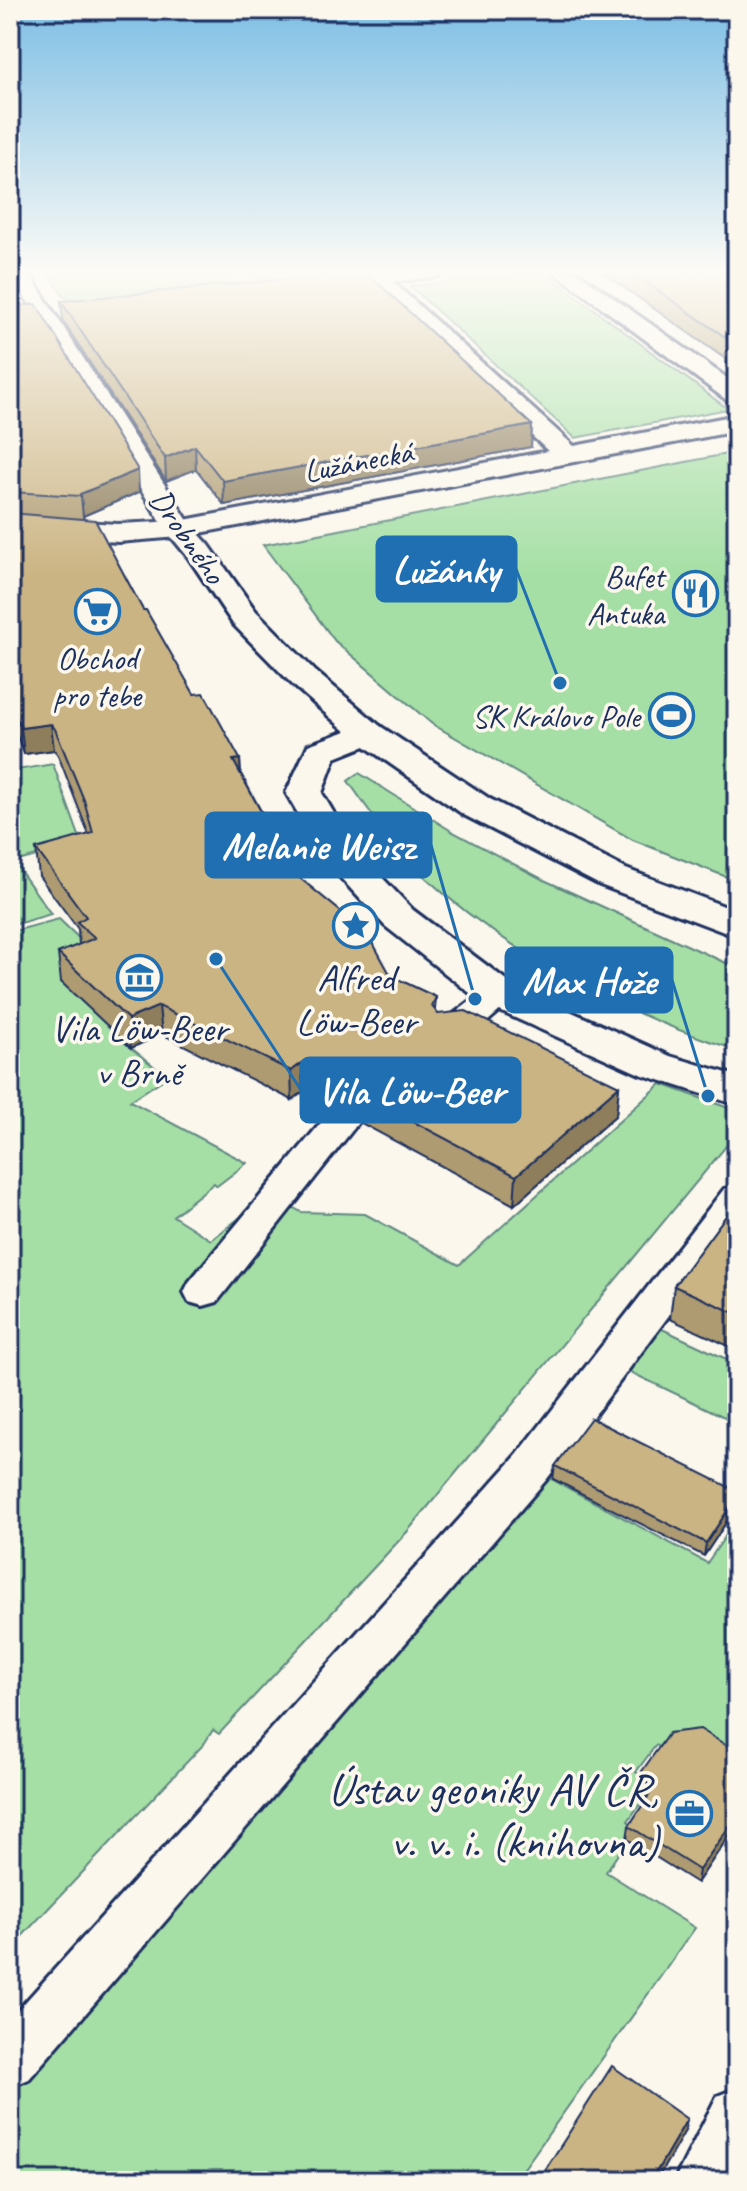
<svg xmlns="http://www.w3.org/2000/svg" width="747" height="2191" viewBox="0 0 747 2191" font-family="Caveat,sans-serif">
	<style>
		.green { fill: #a5dfa5; stroke: #608782; stroke-width: 2 }
		.lines { fill: none; stroke-linecap: round; stroke-linejoin: round }
		.lane-casing { stroke: #1b2f5e; stroke-width: 6 }
		.street-casing { stroke: #1b2f5e; stroke-width: 6 }
		.secondary-casing { stroke: #1b2f5e; stroke-width: 6 }
		.lane { fill: #fbf7ec; fill-rule: evenodd }
		.street { fill: #fbf7ec; fill-rule: evenodd }
		.secondary { fill: #fbf7ec; fill-rule: evenodd }
		.wall { fill: #af9b71; stroke: #1b2f5e; stroke-width: 2 }
		.shaded-wall { fill: #8e7e5c; stroke: #1b2f5e; stroke-width: 2 }
		.building { fill: #cbb483; stroke: #1b2f5e; stroke-width: 2 }
		.labels { text-anchor: middle; stroke-width: 7; stroke-linejoin: round; paint-order: stroke }
		.far-street-label { font-size: 32px; fill: #1b2f5e; stroke: #fbf7ec }
		.far-poi-label { font-size: 32px; fill: #1b2f5e; stroke: #fbf7ec; text-anchor: end }
		.poi-label { font-size: 38px; fill: #1b2f5e; stroke: #fbf7ec }
		.near-poi-label { font-size: 46px; fill: #1b2f5e; stroke: #fbf7ec; text-anchor: end }
		.leader { fill: none; stroke: #1f6fb2; stroke-width: 3 }
		.callout-dot { fill: #1f6fb2; stroke: #fbf7ec; stroke-width: 3 }
		.callout { fill: #1f6fb2; stroke: #1f6fb2; stroke-width: 3 }
		.callout-label { font-size: 40px; text-anchor: middle; font-weight: bold; fill: #fff }
	</style>
	<rect width="100%" height="100%" fill="#fbf7ec"/>
	<filter id="ink" filterUnits="userSpaceOnUse"><feTurbulence type="fractalNoise" baseFrequency=".0125" numOctaves="2"/><feDisplacementMap in="SourceGraphic" scale="16" xChannelSelector="R" yChannelSelector="G"/><feConvolveMatrix kernelMatrix="1 2 1 2 8 2 1 2 1" color-interpolation-filters="sRGB"/></filter>
	<g filter="url(#ink)">
		<path class="green" d="M47 272H371L82 301 65 297Z
			M544 272 728 409 575 438 410 286Z
			M737 452V881L633 840 432 724 335 641 263 545Z
			M53 764 82 844 14 862 51 914 10 926V771Z
			M359 773 453 832 544 880 737 968V1050C631 1018 505 952 424 876 394 848 372 814 348 781Z
			M59 919 87 946 62 982 130 1047 167 1077 130 1101 247 1163 217 1186 214 1183 173 1216 211 1240 270 1194 301 1212 365 1214 459 1265 661 1084 737 1111V1133L407 1532 219 1734 213 1730 204 1744 10 1949V932Z
			M660 1328 737 1364V1423L628 1371Z
			M546 1476 707 1563 737 1519V1767L666 1751 656 1745 636 1772 645 1779 649 1805 643 1800 628 1821 636 1827 606 1872 695 1928 515 2181H10V2079Z"/>
		<g class="lines">
			<defs>
				<path id="lane" d="M499 985 510 988 515 995 510 1002C490 1018 466 1047 438 1040L434 1033 438 1026 488 988Z
					M346 1104 358 1107 363 1115 358 1123 217 1302 203 1306 189 1302 184 1292 189 1282 334 1107Z
					M737 1186V1224L547 1479 29 2079 10 2087V2019L517 1455 724 1189Z
					M737 2088V2174L734 2181H674L717 2096Z"/>
				<path id="street" d="M372 272H443L440 276 393 282 574 446 737 415V431L179 537 118 542 10 534V518L118 524 179 521 548 451 371 285 312 290 301 284 312 278Z
					M554 272H577L737 385V403L728 401Z
					M368 723 380 726 385 733 380 740 335 758 322 793 355 849 413 910 514 986 670 1056 737 1076V1105L640 1074 484 1004 385 926 327 863 286 793 308 745Z"/>
				<path id="secondary" d="M10 272H28L190 524 209 545 255 610 315 671 380 726 490 799 626 869 737 911V937L600 885 464 815 356 740 293 685 233 624 188 557 165 529Z"/>
			</defs>
			<use href="#lane" class="lane-casing"/>
			<use href="#street" class="street-casing"/>
			<use href="#secondary" class="secondary-casing"/>
			<use href="#lane" class="lane"/>
			<use href="#street" class="street"/>
			<use href="#secondary" class="secondary"/>
		</g>
		<path class="wall" d="M602 272H737V367Z
			M61 301 532 425 531 447 224 505 196 469 166 481 63 321Z
			M10 307 139 492 83 516 84 519 143 610 194 694 240 759 241 774 295 874 391 976 436 997 435 1010 438 1014 619 1086 616 1115 514 1205 361 1123V1107L359 1104 345 1101 330 1107 303 1092 292 1100 162 1034 131 1048 61 982 58 953 79 945 78 929 39 876 36 849 89 835 58 755 54 750 24 754 10 718Z
			M737 1201V1350L670 1319 674 1286Z
			M555 1466 737 1491V1506L704 1556 553 1479Z
			M737 1752V1824L697 1883 627 1839 629 1826 647 1799 640 1785 642 1771Z"/>
		<path class="shaded-wall" d="M532 425 531 447 224 505 223 481Z
			M195 446 196 469 166 481 165 458Z
			M138 470 139 492 83 516 81 496 80 494Z
			M51 724 54 750 24 754 21 728Z
			M240 759 241 786 233 760Z
			M159 1006 162 1034 131 1048 128 1019Z
			M302 1063 303 1092 292 1100 291 1071Z
			M345 1072V1101L330 1107V1078Z
			M619 1086 616 1115 514 1205 516 1176Z
			M737 1496V1506L704 1556 706 1543Z
			M737 1815V1824L697 1883 699 1870Z
			M687 2119 685 2131 656 2181H651Z"/>
		<path class="building" d="M357 272H366L532 425 223 481 195 446 165 458 61 301Z
			M631 272H737V345Z
			M36 304 138 470 80 494 81 496 10 492V307Z
			M10 513 95 520 143 610H146L194 694 204 693 240 759 233 760 295 874 368 934 391 976 436 997 432 1006 438 1014 466 1011 619 1086 516 1176 361 1094 365 1084 359 1075 345 1072 330 1078 302 1063 291 1071 159 1006 128 1019 58 953 95 938 77 922 86 917 36 849 93 833 84 800 55 729 51 724 21 728 10 701Z
			M737 1201V1314L674 1286Z
			M591 1418 737 1491V1496L706 1543 555 1466Z
			M700 1729 737 1752V1815L699 1870 629 1826 651 1792 642 1771 669 1733Z
			M612 2066 687 2119 651 2181H538Z"/>
	</g>
	<linearGradient id="sky" x2="0" y2="1"><stop stop-color="#7dbee4"/><stop offset="0.47" stop-color="#fdfbf6"/><stop offset="1" stop-color="#fdfbf6" stop-opacity="0"/></linearGradient>
	<rect width="747" height="578" fill="url(#sky)"/>
	<defs>
		<symbol id="restaurant-ring" viewBox="-11 -11 22 22"><circle r="9.5" fill="#fbf7ec" stroke="#1f6fb2" stroke-width="1.5"/><path d="M-5-6h1v4h1v-4h1v4h1v-4h1v5L-1.5 .5V6h-2V.5L-5-1ZM5-6V6H3V1.5H1.5Q1.5-4 5-6Z" fill="#1f6fb2"/></symbol>
		<symbol id="supermarket-ring" viewBox="-11 -11 22 22"><circle r="9.5" fill="#fbf7ec" stroke="#1f6fb2" stroke-width="1.5"/><path d="M-6-5.5h2.5l.6 2H6L4.5 2H-2.5L-4.4-4H-6ZM-1.5 3.2a1.3 1.3 0 1 0 .1 0ZM3 3.2a1.3 1.3 0 1 0 .1 0Z" fill="#1f6fb2"/></symbol>
		<symbol id="stadium-ring" viewBox="-11 -11 22 22"><circle r="9.5" fill="#fbf7ec" stroke="#1f6fb2" stroke-width="1.5"/><path d="M0-5a6.5 5 0 1 0 0 10a6.5 5 0 1 0 0-10ZM-3.5-1.8h7v3.6h-7Z" fill="#1f6fb2"/></symbol>
		<symbol id="sight-ring" viewBox="-11 -11 22 22"><circle r="9.5" fill="#fbf7ec" stroke="#1f6fb2" stroke-width="1.5"/><path d="M0-6L1.8-2.2L6-1.7L2.9 1.2L3.7 5.4L0 3.3L-3.7 5.4L-2.9 1.2L-6-1.7L-1.8-2.2Z" fill="#1f6fb2"/></symbol>
		<symbol id="museum-ring" viewBox="-11 -11 22 22"><circle r="9.5" fill="#fbf7ec" stroke="#1f6fb2" stroke-width="1.5"/><path d="M0-6L6-3V-2H-6V-3ZM-5-1h2V3h-2ZM-1-1h2V3h-2ZM3-1h2V3H3ZM-6 4H6V6H-6Z" fill="#1f6fb2"/></symbol>
		<symbol id="office-ring" viewBox="-11 -11 22 22"><circle r="9.5" fill="#fbf7ec" stroke="#1f6fb2" stroke-width="1.5"/><path d="M-6-3h4V-5.5h4V-3h4V5H-6ZM-1-4.5V-3h2v-1.5ZM-6 0V1H6V0Z" fill="#1f6fb2"/></symbol>
	</defs>
	<g fill-rule="evenodd">
		<use href="#restaurant-ring" x="670" y="568" width="51" height="51"/>
		<use href="#supermarket-ring" x="72" y="586" width="51" height="51"/>
		<use href="#stadium-ring" x="646" y="690" width="51" height="51"/>
		<use href="#sight-ring" x="330" y="900" width="51" height="51"/>
		<use href="#museum-ring" x="114" y="952" width="51" height="51"/>
		<use href="#office-ring" x="664" y="1788" width="51" height="51"/>
	</g>
	<g class="labels">
		<g class="far-street-label">
			<text transform="translate(358 461) rotate(-11)" y="11">Lužánecká</text>
			<text transform="translate(188 536) rotate(55)" y="11">Drobného</text>
		</g>
		<g class="far-poi-label">
			<text x="664" y="587">Bufet<tspan x="664" dy="37">Antuka</tspan></text>
			<text x="97" y="669" text-anchor="middle">Obchod<tspan x="97" dy="37">pro tebe</tspan></text>
			<text x="640" y="727">SK Královo Pole</text>
		</g>
		<g class="poi-label">
			<text x="356" y="990">Alfred<tspan x="356" dy="44">Löw-Beer</tspan></text>
			<text x="139" y="1041">Vila Löw-Beer<tspan x="139" dy="44">v Brně</tspan></text>
		</g>
		<g class="near-poi-label">
			<text x="659" y="1804">Ústav geoniky AV ČR,<tspan x="659" dy="53">v. v. i. (knihovna)</tspan></text>
		</g>
	</g>
	<path class="leader" d="M560 683L516 569M475 999L431 845M708 1096L672 980M216 959L301 1090"/>
	<g class="callout-dot">
		<circle cx="560" cy="683" r="8"/>
		<circle cx="475" cy="999" r="8"/>
		<circle cx="708" cy="1096" r="8"/>
		<circle cx="216" cy="959" r="8"/>
	</g>
	<g class="callout">
		<rect x="377" y="537" width="139" height="64" rx="8"/>
		<rect x="206" y="813" width="225" height="64" rx="8"/>
		<rect x="506" y="948" width="166" height="64" rx="8"/>
		<rect x="301" y="1058" width="219" height="64" rx="8"/>
	</g>
	<g class="callout-label">
		<text x="446" y="583">Lužánky</text>
		<text x="318" y="859">Melanie Weisz</text>
		<text x="589" y="994">Max Hože</text>
		<text x="411" y="1104">Vila Löw-Beer</text>
	</g>
	<rect width="747" height="2191" fill="none" stroke="#fbf7ec" stroke-width="40"/>
	<rect x="20" y="20" width="707" height="2151" fill="none" stroke="#1b2f5e" stroke-width="3" filter="url(#ink)"/>
</svg>
